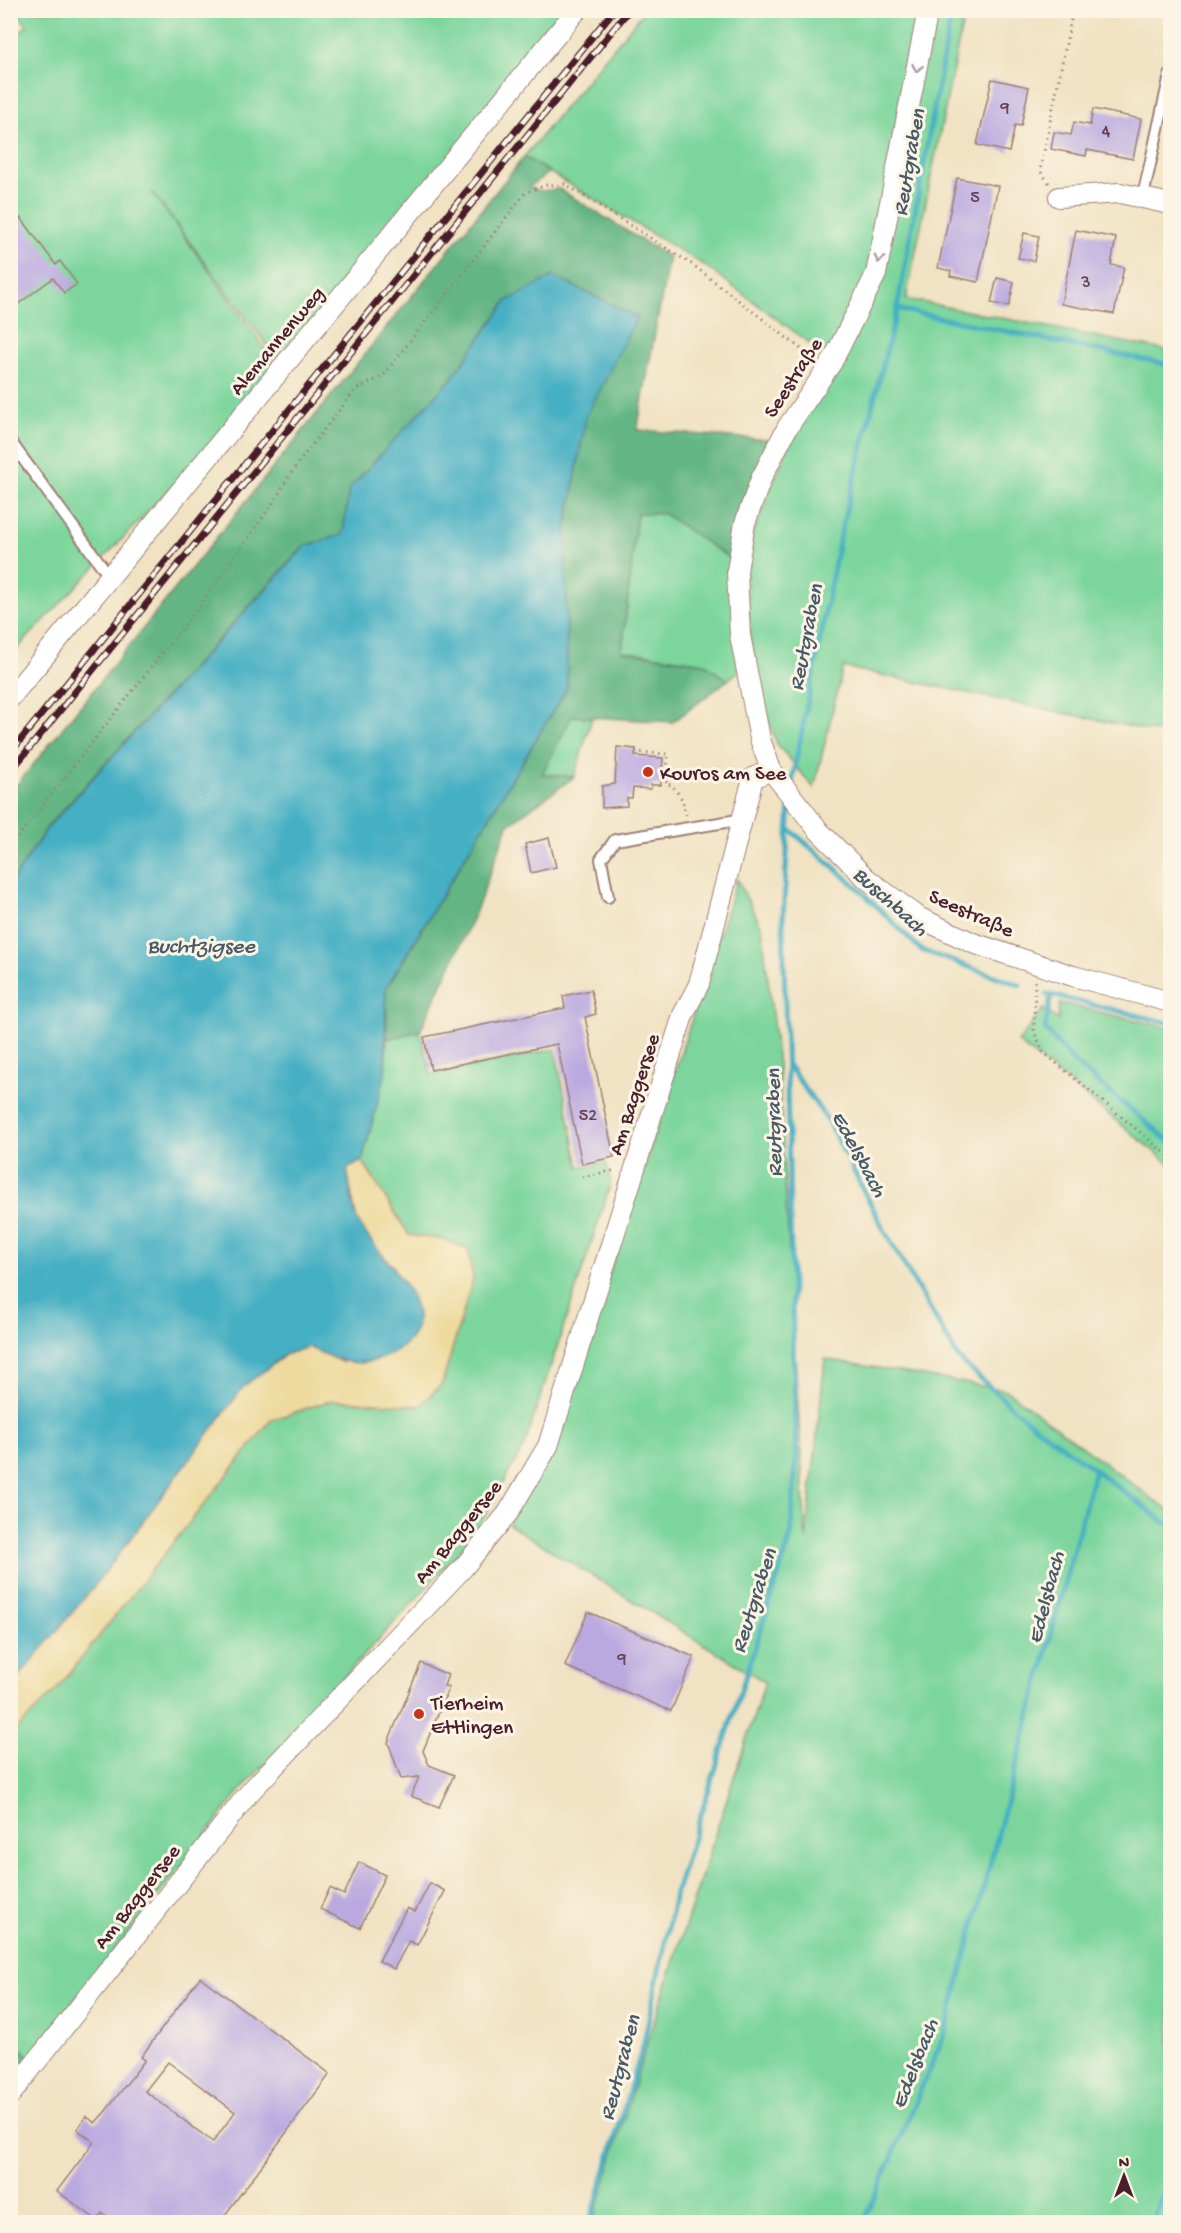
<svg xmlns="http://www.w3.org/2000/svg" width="1181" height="2233" viewBox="0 0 1181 2233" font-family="'Gochi Hand',sans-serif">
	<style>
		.green { fill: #7bd59c; stroke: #627a64; stroke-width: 1.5 }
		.forest { fill: #64b684; stroke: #576a58; stroke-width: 1.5 }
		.sand { fill: #eeda9e; stroke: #9c7c64; stroke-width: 1.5 }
		.water { fill: #45afc3; stroke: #486777; stroke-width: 1.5 }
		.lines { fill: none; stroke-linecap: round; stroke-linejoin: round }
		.stream { stroke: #45afc3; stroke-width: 5 }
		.building { fill: #baa9e0; fill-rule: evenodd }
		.service-casing { stroke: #9d8076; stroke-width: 14 }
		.minor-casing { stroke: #9d8076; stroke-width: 22 }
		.path { stroke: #9d8076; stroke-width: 3; stroke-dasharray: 1.5 4.5; stroke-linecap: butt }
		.service { stroke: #fff; stroke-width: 10 }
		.minor { stroke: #fff; stroke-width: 20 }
		.rail-casing { stroke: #4a1f2b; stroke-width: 7 }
		.rail { stroke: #fcf5e5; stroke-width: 4.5; stroke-dasharray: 14; stroke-linecap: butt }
		.oneway { stroke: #ae9aa0 }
		.poi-dot { fill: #c8321e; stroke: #fcf5e5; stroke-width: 2 }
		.labels { text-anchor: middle; stroke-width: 6; stroke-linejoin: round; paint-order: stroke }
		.number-label { font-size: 18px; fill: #664258 }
		.street-label { font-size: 21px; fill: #4a1f2b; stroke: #fcf5e5 }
		.poi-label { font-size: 21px; fill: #4a1f2b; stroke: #fcf5e5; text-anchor: start }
		.water-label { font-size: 22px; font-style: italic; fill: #485968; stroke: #fcf5e5 }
	</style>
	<rect width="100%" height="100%" fill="#fcf5e5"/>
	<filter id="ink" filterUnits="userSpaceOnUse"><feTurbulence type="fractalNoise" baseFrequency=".0167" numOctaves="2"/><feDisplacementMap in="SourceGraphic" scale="12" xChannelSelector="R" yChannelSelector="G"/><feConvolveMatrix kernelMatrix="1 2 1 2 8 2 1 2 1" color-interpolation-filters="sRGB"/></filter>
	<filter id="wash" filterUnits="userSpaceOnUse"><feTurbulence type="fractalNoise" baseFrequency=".008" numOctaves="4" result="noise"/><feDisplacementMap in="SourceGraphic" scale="24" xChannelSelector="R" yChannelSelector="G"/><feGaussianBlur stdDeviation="1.35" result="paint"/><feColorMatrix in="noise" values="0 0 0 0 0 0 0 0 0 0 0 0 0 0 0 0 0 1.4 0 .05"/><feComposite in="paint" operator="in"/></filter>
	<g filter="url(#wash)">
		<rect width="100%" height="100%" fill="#f0e2c2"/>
		<path class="green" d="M16 11H579L279 361 152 192 276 364 189 469 11 655 10 39 27 26Z
			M644 11H965L906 299 1170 351V735L843 667 814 788 777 744 764 707 751 644 746 582 752 535 793 434 839 365 704 265 524 157Z
			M637 513H664L732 560 739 671 728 680 704 663 622 651Z
			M572 716 592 718 574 777 542 774Z
			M737 879 762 928 778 1065 806 1540 825 1359 1006 1390 1170 1512V2222H593L648 2040 765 1682 508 1524 593 1325Z
			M1060 1003 1170 1028V1164L1018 1042 1043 1009 1058 1020Z
			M420 1031 431 1075 555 1049 579 1167 606 1162 611 1183 525 1444 474 1535 241 1790 30 2057 11 2038 10 1735 56 1690 271 1420 332 1400 419 1406 442 1384 473 1278 468 1249 444 1240 409 1235 362 1161 385 1075 387 1039Z"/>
		<path class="forest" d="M524 157 550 172 529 187 541 191 559 189 669 257 637 430 770 440 738 513 732 560 664 514 637 513 622 651 704 663 728 680 673 722 572 716 542 774 574 777 508 825 476 911 420 1031 387 1039 386 989 567 688 566 529 586 417 636 317 554 276 507 301 451 379 349 489 343 535 304 546 48 826 11 883V792Z
			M10 2038 30 2057 10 2081Z"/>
		<path class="sand" d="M362 1161 409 1235 444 1240 468 1249 473 1278 442 1384 419 1406 332 1400 271 1420 56 1690 11 1735V1686L100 1579 244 1386 287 1354 308 1347 343 1363 395 1268 375 1248 357 1221 347 1169Z"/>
		<path class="water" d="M553 276 637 317 586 417 566 529 567 688 386 988 385 1075 362 1161 347 1169C350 1185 351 1208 359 1223 378 1259 456 1316 394 1352 360 1372 341 1361 308 1347L286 1354 244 1386 100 1579 11 1686V883L48 827 305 546 343 535 349 489 451 379 507 301Z"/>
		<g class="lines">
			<path class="stream" d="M10 21 25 10
				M897 309 1170 365
				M791 787 841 531 897 309 952 10
				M788 828 857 887 921 950 1020 985
				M1047 994 1051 995 1045 1029 1076 1064 1170 1142
				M1051 995 1170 1023
				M789 1066 828 1121 884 1230 959 1359 1023 1417 1095 1470 945 2033 864 2222
				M1095 1470 1170 1526
				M590 2222 644 2042 675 1894 791 1536 796 1458 783 918 790 802
				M1152 2222 1170 2177"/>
		</g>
		<g id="blocks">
			<path class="building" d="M992 79 1029 87 1021 126 1015 125 1009 152 977 145Z
				M1093 109 1141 119 1133 159 1087 150 1086 156 1051 149 1054 132 1071 135 1074 122 1090 125Z
				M957 178 998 186 978 282 950 276 951 271 938 268Z
				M21 218 56 265 60 261 77 284 64 293 53 278 10 310V226Z
				M1076 230 1116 238 1111 265 1124 267 1114 314 1061 304Z
				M1024 233 1039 236 1034 261 1018 258Z
				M997 278 1014 282 1009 306 991 303Z
				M617 747 636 749 635 756 663 758 661 785H651V789L633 788 632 798H627V806L602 808V786L615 784Z
				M549 838 556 867 531 873 525 844Z
				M591 990 596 1014 585 1017 614 1157 582 1164 557 1044 431 1070 424 1037 565 1008 563 996Z
				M588 1612 694 1657 671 1711 565 1666Z
				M421 1663 448 1675 444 1686 449 1687 423 1751 429 1765 454 1775 439 1807 411 1796 419 1777 401 1779 388 1742Z
				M359 1862 385 1875 360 1928 320 1909 330 1888 344 1895Z
				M430 1883 445 1891 417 1945 409 1941 394 1969 379 1961 407 1908 415 1912Z
				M200 1977 330 2074 219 2223H115L102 2213 97 2220 57 2191 94 2142 77 2129 86 2116 95 2123 105 2112 145 2060 141 2057ZM168 2062 235 2112 213 2142 145 2091Z"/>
		</g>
	</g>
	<g filter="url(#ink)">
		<use href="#blocks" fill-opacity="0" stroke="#9d8076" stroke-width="1.5"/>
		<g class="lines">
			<defs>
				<path id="service" d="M1143 196 1170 75
					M10 441 110 577
					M608 897 601 859 615 840 744 819"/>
				<path id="minor" d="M928 10 876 274 832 362 787 428 761 479 745 523 737 571 740 635 760 739 771 770 819 831 867 879 920 918 973 943 1073 976 1170 1002
					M1059 197 1120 193 1170 204
					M10 698 577 10
					M10 2095 249 1793 463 1568 508 1513 548 1446 683 1015 699 984 753 778 771 770"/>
			</defs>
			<use href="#service" class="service-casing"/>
			<use href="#minor" class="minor-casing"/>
			<path class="path" d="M1049 183 1040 171 1073 10
				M635 752 668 754 666 784 672 785 682 799 686 815
				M10 847 200 605 271 506 295 467 355 390 383 376 526 192 547 185 565 184 693 265 814 359
				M1035 981 1034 1031 1043 1052 1170 1157
				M582 1177 616 1170"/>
			<use href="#service" class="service"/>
			<use href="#minor" class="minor"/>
			<defs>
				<path id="rail" d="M10 753 614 10
					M10 772 629 10"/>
			</defs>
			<use href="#rail" class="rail-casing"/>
			<use href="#rail" class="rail"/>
		</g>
		<defs><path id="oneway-chevron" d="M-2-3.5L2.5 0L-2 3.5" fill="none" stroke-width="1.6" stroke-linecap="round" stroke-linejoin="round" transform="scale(1.5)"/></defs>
		<g class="oneway">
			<use href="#oneway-chevron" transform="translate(917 68) rotate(101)"/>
			<use href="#oneway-chevron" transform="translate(879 259) rotate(101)"/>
		</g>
	</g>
	<g class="poi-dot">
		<circle cx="648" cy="772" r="6"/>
		<circle cx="419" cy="1714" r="6"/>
	</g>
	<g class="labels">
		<g class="number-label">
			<text x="1005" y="112">9</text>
			<text x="1106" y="136">4</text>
			<text x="975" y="202">5</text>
			<text x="1086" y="287">3</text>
			<text x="588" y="1120">52</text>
			<text x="622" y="1663">9</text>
		</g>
		<g class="street-label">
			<text transform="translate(276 340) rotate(-50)" y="7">Alemannenweg</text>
			<text transform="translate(792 377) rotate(-57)" y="7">Seestraße</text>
			<text transform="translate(972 912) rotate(24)" y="7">Seestraße</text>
			<text transform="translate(633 1094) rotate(-72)" y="7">Am Baggersee</text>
			<text transform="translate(457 1531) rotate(-51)" y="7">Am Baggersee</text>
			<text transform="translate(136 1896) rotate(-52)" y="7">Am Baggersee</text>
		</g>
		<g class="poi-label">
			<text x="660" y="779">Kouros am See</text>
			<text x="431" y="1709">Tierheim<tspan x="431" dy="24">Ettlingen</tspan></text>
		</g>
		<g class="water-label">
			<text transform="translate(907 162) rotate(-80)" y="8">Reutgraben</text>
			<text transform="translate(804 637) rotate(-79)" y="8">Reutgraben</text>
			<text transform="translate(892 900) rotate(42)" y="8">Buschbach</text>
			<text x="201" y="952">Buchtzigsee</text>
			<text transform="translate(772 1123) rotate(-91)" y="8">Reutgraben</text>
			<text transform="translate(861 1153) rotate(62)" y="8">Edelsbach</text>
			<text transform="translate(1044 1597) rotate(-75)" y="8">Edelsbach</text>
			<text transform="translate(752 1600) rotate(-72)" y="8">Reutgraben</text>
			<text transform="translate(913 2063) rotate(-68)" y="8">Edelsbach</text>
			<text transform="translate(618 2067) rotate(-75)" y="8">Reutgraben</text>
		</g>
	</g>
	<rect width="1181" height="2233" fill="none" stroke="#fcf5e5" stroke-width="36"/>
	<g transform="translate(1124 2176)" stroke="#fcf5e5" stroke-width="4.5" paint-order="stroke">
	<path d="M0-4.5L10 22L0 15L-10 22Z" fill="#4a1f2b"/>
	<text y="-9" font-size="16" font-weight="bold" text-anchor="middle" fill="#4a1f2b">N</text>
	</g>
</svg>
